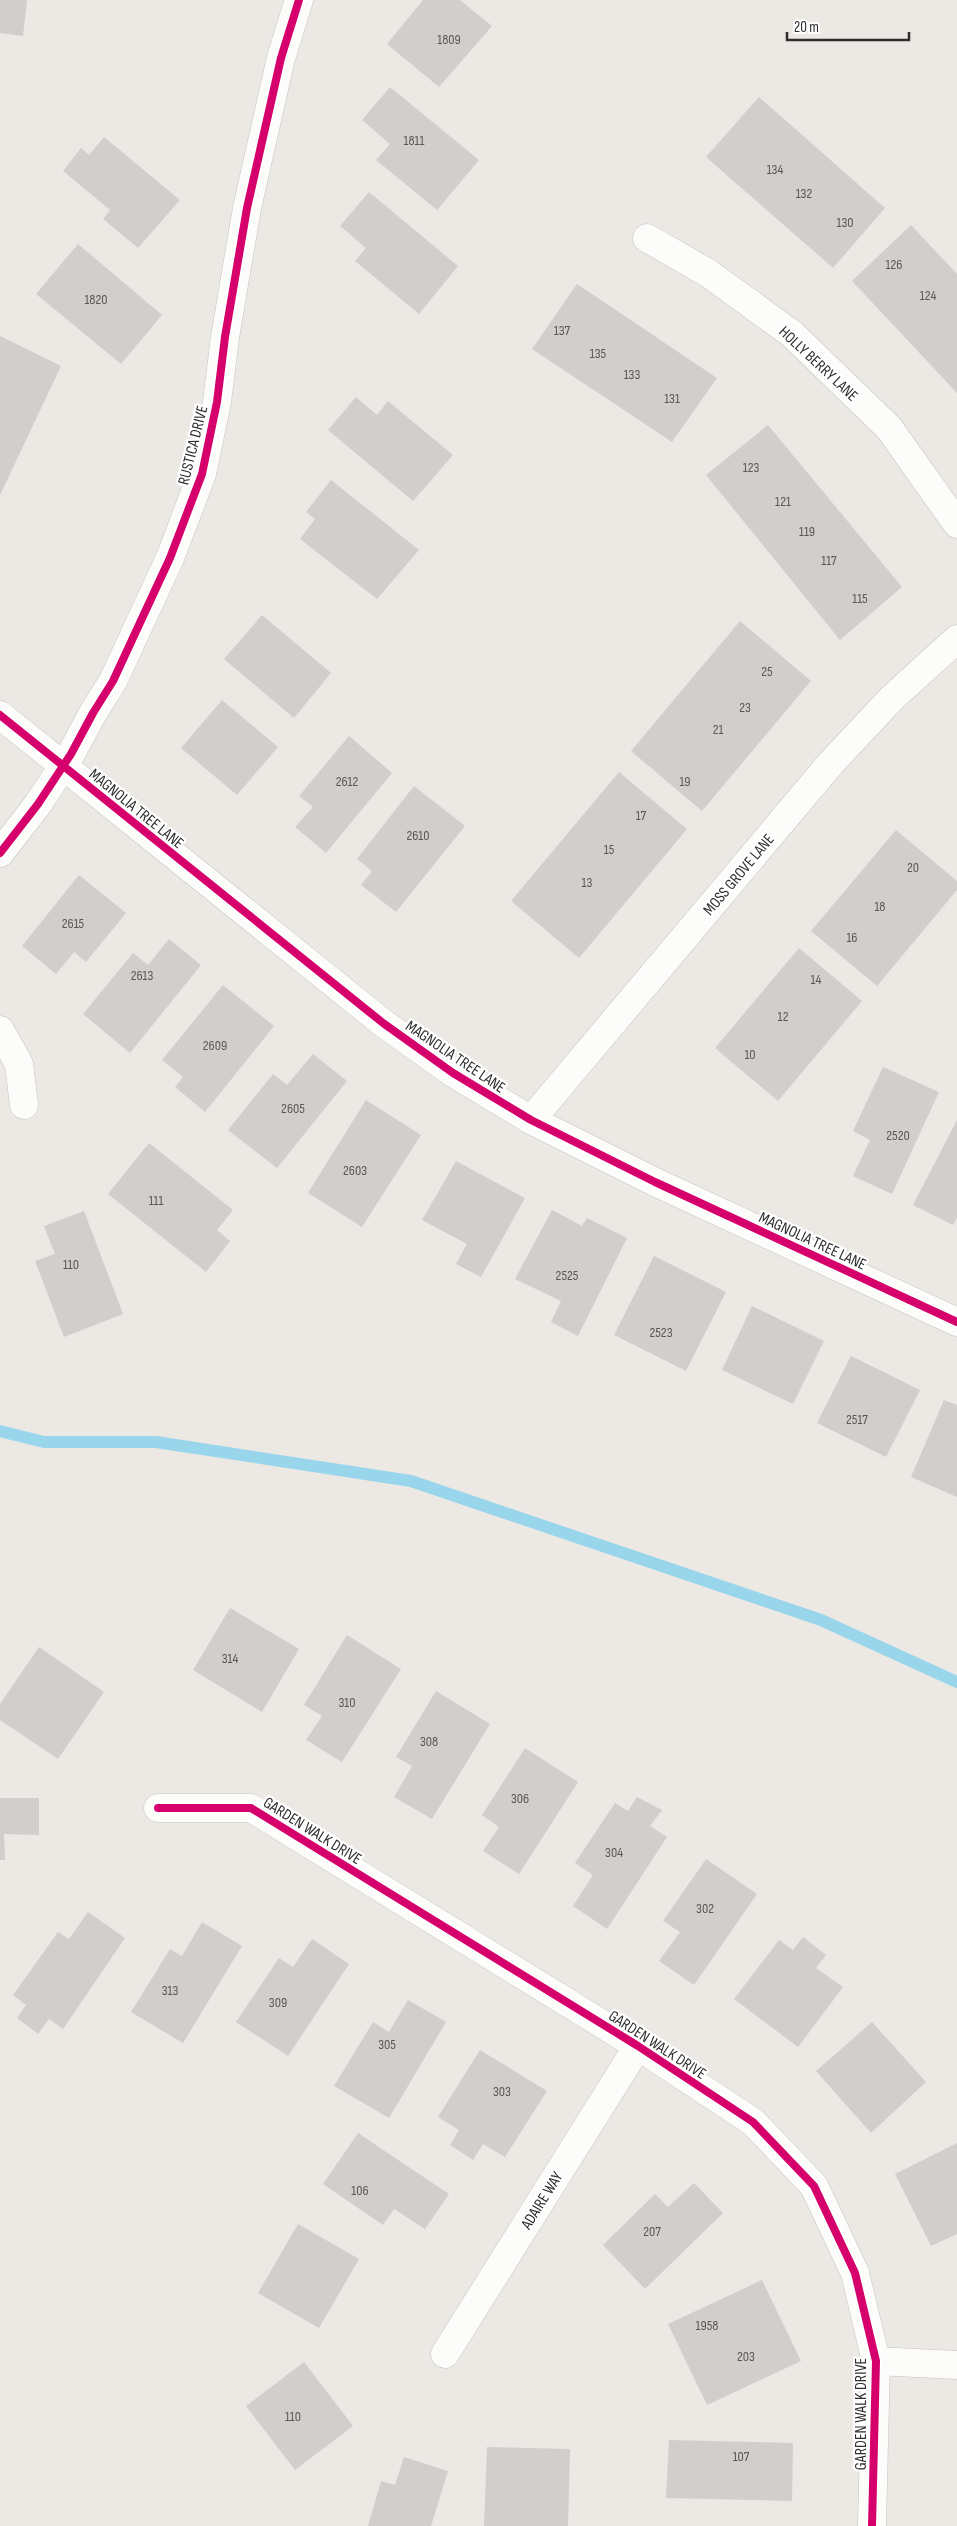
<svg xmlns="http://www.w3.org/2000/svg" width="957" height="2526" viewBox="0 0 957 2526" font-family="'Sofia Sans Condensed',sans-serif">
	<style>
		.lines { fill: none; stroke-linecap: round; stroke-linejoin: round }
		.stream { stroke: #99d6ec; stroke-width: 12 }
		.building { fill: #d1cecb }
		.minor-casing { stroke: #c5c4c5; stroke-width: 29 }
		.minor { stroke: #fcfcfb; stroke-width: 28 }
		.cycleway-casing { stroke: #fff; stroke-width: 11 }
		.cycleway { stroke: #d6006c; stroke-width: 8 }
		.labels { text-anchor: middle; stroke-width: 4.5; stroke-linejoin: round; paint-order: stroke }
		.number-label { font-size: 14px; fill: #585857 }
		.street-label { font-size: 16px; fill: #2e2e2e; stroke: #fff }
	</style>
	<rect width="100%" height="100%" fill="#ece8e4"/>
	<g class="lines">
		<path class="stream" d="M0 1431 44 1442H156L411 1481 821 1620 957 1682"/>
	</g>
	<path class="building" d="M0 0H27L23 36 0 33Z
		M423 0H460L492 26 439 87 387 44Z
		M390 87 479 160 437 210 376 160 390 144 362 120Z
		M759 97 885 208 833 268 706 157Z
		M104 137 180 200 138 248 103 219 110 210 63 171 81 148 89 155Z
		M369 192 458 266 419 314 355 261 366 248 340 226Z
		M911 225 957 274V393L852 281Z
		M78 244 162 315 121 364 36 294Z
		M577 284 717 378 672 442 532 349Z
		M0 336 61 366 0 495Z
		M356 397 377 415 388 401 453 455 413 501 328 430Z
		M768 425 902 587 840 640 706 475Z
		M331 480 419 550 377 599 300 539 315 519 306 512Z
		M262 615 331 673 294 718 224 659Z
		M740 621 811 681 702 811 631 751Z
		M222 700 278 747 237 795 181 748Z
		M349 736 392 773 326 853 295 827 313 807 299 796Z
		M619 772 687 829 579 958 511 901Z
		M414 786 465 826 396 912 361 885 372 871 357 859Z
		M896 830 957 881V890L877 986 811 931Z
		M79 875 126 913 86 962 74 952 56 974 22 946Z
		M169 939 201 965 130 1053 83 1014 133 953 148 965Z
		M799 948 862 1001 778 1101 715 1048Z
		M223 985 274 1026 205 1112 175 1087 183 1077 162 1060Z
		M313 1054 347 1081 277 1168 228 1130 273 1074 287 1085Z
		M883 1067 939 1092 892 1194 853 1176 870 1140 853 1131Z
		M366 1100 421 1135 362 1227 308 1193Z
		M957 1120V1218L953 1225 913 1205Z
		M149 1143 233 1210 217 1230 230 1241 206 1272 108 1194Z
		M456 1161 525 1198 481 1277 456 1264 467 1244 422 1220Z
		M552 1210 582 1226 587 1218 627 1238 578 1336 551 1322 561 1301 515 1279Z
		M84 1211 123 1314 64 1337 35 1261 55 1254 44 1226Z
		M654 1256 726 1292 686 1371 614 1335Z
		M752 1306 824 1341 793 1404 722 1370Z
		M851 1356 920 1390 886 1457 817 1423Z
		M944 1400 957 1405V1497L911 1477Z
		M230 1608 299 1649 262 1712 193 1670Z
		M347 1635 401 1669 342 1762 306 1740 322 1716 304 1705Z
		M39 1647 104 1692 58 1759 0 1720V1704Z
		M436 1691 490 1724 432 1819 394 1797 412 1766 396 1757Z
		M525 1748 578 1782 519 1874 483 1851 499 1827 482 1815Z
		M637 1797 662 1810 650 1826 667 1837 607 1929 573 1906 593 1875 575 1863 615 1803 628 1811Z
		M0 1798H39V1835L4 1834 5 1860H0Z
		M706 1859 757 1894 694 1985 659 1961 680 1932 663 1921Z
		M88 1912 125 1938 63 2029 49 2019 38 2034 17 2018 26 2005 13 1995 58 1932 69 1939Z
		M202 1922 242 1946 183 2043 131 2012 170 1949 182 1956Z
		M803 1937 826 1955 816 1968 843 1987 798 2047 734 1999 779 1940 793 1950Z
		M312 1939 349 1964 288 2056 236 2022 279 1958 293 1967Z
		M408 2000 446 2022 389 2118 334 2086 373 2022 389 2032Z
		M872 2022 926 2082 871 2133 816 2071Z
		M480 2050 547 2091 505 2157 483 2144 473 2160 450 2145 459 2130 438 2117Z
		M358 2133 449 2194 425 2229 394 2209 383 2225 323 2184Z
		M957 2143V2234L931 2246 895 2174Z
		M694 2183 723 2213 645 2289 603 2245 655 2194 668 2207Z
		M298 2224 359 2259 319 2328 258 2293Z
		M762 2280 801 2361 707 2405 668 2324Z
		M304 2362 353 2426 295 2470 246 2406Z
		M669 2440 793 2443 792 2501 666 2498Z
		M487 2447 570 2449 568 2526H484Z
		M404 2457 448 2471 431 2526H368L381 2481 395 2485Z"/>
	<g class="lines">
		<defs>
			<path id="minor" d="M647 238 708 273 792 334 889 428 957 524
				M0 715 383 1023 453 1073 531 1120 655 1182 957 1322
				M0 853 38 804 71 754 93 713 113 681 170 558 202 474 217 402 225 337 247 208 281 58 299 0
				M0 1030 19 1064 24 1105
				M531 1120 831 763 892 698 957 639
				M158 1808H251L638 2046 753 2122 814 2186 855 2273 876 2361 872 2526
				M445 2354 638 2046
				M876 2361 957 2365"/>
		</defs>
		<use href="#minor" class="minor-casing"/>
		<use href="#minor" class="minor"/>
		<defs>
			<path id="cycleway" d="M0 715 383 1023 453 1073 531 1120 655 1182 957 1322
				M0 853 38 804 71 754 93 713 113 681 170 558 202 474 217 402 225 337 247 208 281 58 299 0
				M158 1808H251L638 2046 753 2122 814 2186 855 2273 876 2361 872 2526"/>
		</defs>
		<use href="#cycleway" class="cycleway-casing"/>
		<use href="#cycleway" class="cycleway"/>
	</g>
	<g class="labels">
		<g class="number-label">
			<text x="449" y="44">1809</text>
			<text x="414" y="145">1811</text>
			<text x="775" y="174">134</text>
			<text x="804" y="198">132</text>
			<text x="845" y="227">130</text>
			<text x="894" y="269">126</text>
			<text x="928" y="300">124</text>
			<text x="96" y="304">1820</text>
			<text x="562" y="335">137</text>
			<text x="598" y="358">135</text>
			<text x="632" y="379">133</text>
			<text x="672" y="403">131</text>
			<text x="751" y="472">123</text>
			<text x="783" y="506">121</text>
			<text x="807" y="536">119</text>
			<text x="829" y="565">117</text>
			<text x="860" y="603">115</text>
			<text x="767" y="676">25</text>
			<text x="745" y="712">23</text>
			<text x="718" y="734">21</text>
			<text x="347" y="786">2612</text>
			<text x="685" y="786">19</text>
			<text x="641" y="820">17</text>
			<text x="418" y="840">2610</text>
			<text x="609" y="854">15</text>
			<text x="913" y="872">20</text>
			<text x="587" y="887">13</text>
			<text x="880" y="911">18</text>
			<text x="73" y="928">2615</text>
			<text x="852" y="942">16</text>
			<text x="142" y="980">2613</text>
			<text x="816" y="984">14</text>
			<text x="783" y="1021">12</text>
			<text x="215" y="1050">2609</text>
			<text x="750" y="1059">10</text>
			<text x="293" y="1113">2605</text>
			<text x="898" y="1140">2520</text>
			<text x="355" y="1175">2603</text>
			<text x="156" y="1205">111</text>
			<text x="71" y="1269">110</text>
			<text x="567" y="1280">2525</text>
			<text x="661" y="1337">2523</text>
			<text x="857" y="1424">2517</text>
			<text x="230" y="1663">314</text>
			<text x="347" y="1707">310</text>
			<text x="429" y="1746">308</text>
			<text x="520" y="1803">306</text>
			<text x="614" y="1857">304</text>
			<text x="705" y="1913">302</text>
			<text x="170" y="1995">313</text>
			<text x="278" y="2007">309</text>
			<text x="387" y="2049">305</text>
			<text x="502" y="2096">303</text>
			<text x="360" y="2195">106</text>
			<text x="652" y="2236">207</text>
			<text x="707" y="2330">1958</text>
			<text x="746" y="2361">203</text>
			<text x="293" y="2421">110</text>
			<text x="741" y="2461">107</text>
		</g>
		<g class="street-label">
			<text transform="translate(819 363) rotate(43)" y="6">HOLLY BERRY LANE</text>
			<text transform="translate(192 445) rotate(-76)" y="6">RUSTICA DRIVE</text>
			<text transform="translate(137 808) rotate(39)" y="6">MAGNOLIA TREE LANE</text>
			<text transform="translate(738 874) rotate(-50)" y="6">MOSS GROVE LANE</text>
			<text transform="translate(456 1056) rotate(34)" y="6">MAGNOLIA TREE LANE</text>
			<text transform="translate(813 1240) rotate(25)" y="6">MAGNOLIA TREE LANE</text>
			<text transform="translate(313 1830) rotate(32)" y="6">GARDEN WALK DRIVE</text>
			<text transform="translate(658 2044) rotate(33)" y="6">GARDEN WALK DRIVE</text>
			<text transform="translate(541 2200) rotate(-58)" y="6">ADAIRE WAY</text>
			<text transform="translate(860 2414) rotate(-90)" y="6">GARDEN WALK DRIVE</text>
		</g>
	</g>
	<path d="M787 32v8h122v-8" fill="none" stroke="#2e2e2e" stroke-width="2.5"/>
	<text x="794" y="32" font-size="15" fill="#2e2e2e" stroke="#ffffff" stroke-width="4" paint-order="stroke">20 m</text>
</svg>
